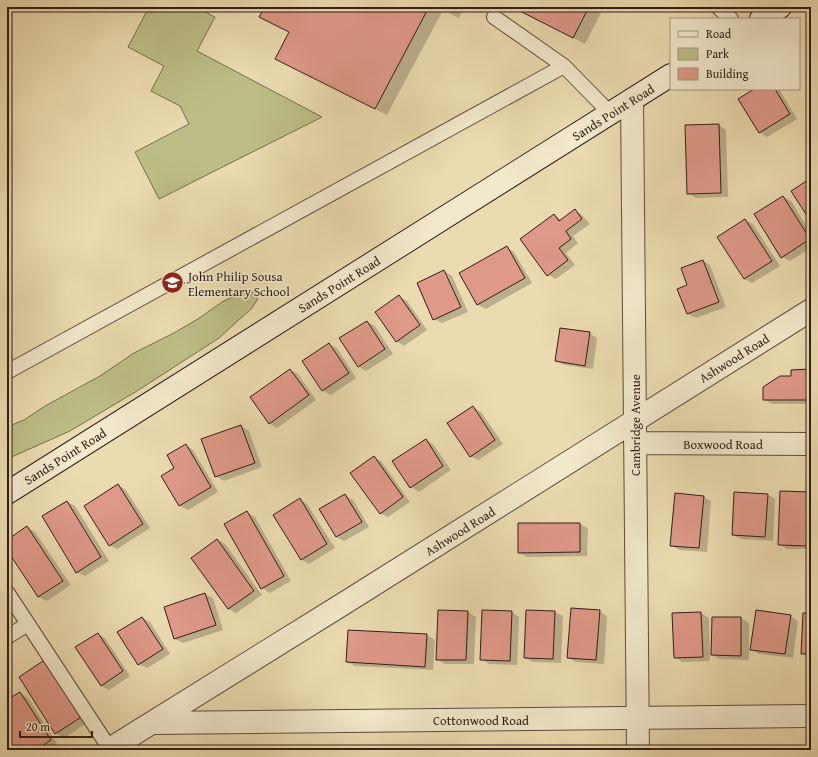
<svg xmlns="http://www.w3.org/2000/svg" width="818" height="757" viewBox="0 0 818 757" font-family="'Gentium Book Plus',serif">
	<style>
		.green { fill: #bdbe87; stroke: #766e4e }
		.shadow { fill: #0003 }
		.building { fill: #df9989; stroke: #301d16 }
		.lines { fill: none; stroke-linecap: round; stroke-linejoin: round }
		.service-casing { stroke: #5f4c3c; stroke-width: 16 }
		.minor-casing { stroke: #5f4c3c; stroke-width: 24 }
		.secondary-casing { stroke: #301d16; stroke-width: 24 }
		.service { stroke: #f2e8cc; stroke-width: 14 }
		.minor { stroke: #f2e8cc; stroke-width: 22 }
		.secondary { stroke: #f2e8cc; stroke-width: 22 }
		.labels { text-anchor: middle; stroke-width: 3; stroke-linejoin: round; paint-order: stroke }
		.street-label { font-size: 13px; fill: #301d16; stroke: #f2e8cc }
		.poi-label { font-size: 13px; fill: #301d16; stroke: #f2e8cc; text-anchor: start }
	</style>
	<rect width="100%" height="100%" fill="#ebdbb0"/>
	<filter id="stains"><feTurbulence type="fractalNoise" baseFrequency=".005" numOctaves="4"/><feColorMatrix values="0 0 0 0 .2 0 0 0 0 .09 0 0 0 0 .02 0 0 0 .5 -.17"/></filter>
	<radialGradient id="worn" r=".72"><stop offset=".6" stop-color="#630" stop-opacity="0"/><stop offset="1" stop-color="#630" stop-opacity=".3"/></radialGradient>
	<path class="green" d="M149 7H196L215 17 197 51 322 117 159 199 135 152 189 124 180 106 151 91 164 66 128 47Z
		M251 292 258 293 257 300 252 308 219 338 137 391 70 431 7 459V427L24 420 45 406 100 376 134 353 172 334 198 319 222 302 239 294Z"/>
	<path class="shadow" d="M266 7H464L459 18 443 10 387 115 288 65 290 32 272 24Z
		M512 7H604L585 44Z
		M756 89H779L797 119 767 137 759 132Z
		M719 125 726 130 728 197 696 198 688 193Z
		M783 197 791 201 811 234V248L790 261 782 257Z
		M575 210 582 215 590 224 573 236 578 243 566 253 575 265 556 279 548 275 554 215 562 220Z
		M745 220 753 224 780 266 752 283 744 279Z
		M506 247 514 252 532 283 486 309 478 305 461 274Z
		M703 261 710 265 726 307 696 318 688 314 689 286Z
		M444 271 452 276 468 312 442 323 434 319Z
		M399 296 407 301 427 330 404 346 396 341Z
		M367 322 375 326 393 354 366 371 359 367Z
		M589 333 597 338 593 369 564 365 556 361Z
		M329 344 337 348 356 378 331 395 323 391 303 361Z
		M290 370 298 374 316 400 277 428 269 423Z
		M809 370 811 371V404H772L764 399 792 377Z
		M473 407 481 412 503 444 478 460 470 456Z
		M241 426 249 431 262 467 224 481 216 476Z
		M426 440 433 444 451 470 419 492 411 487Z
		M186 445 193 450 218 492 188 510 180 506 162 476 176 468Z
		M374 457 381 461 410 502 388 517 380 513Z
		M118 485 126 490 150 528 117 549 109 545Z
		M781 492 811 493V549H787L779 544Z
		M345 495 353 500 369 527 344 541 336 537Z
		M768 495 775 499 773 541 741 539 733 535Z
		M703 497 711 501 707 552 679 550 671 545Z
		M300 499 307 504 335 548 309 564 301 559Z
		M67 502 75 506 109 561 85 576 77 572Z
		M247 512 255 517 291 581 270 593 262 588 226 524Z
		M580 524 588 528 587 556 527 557 519 552Z
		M27 527 35 532 71 585 47 601 39 597 7 548V541Z
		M218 540 225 544 262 595 236 613 228 609Z
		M205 594 213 598 223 630 183 643 175 639Z
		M527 611 555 612 563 616 561 663 533 662 525 658Z
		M599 611 607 616 604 664 576 662 568 658Z
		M468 612 476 617 474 664H445L437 659Z
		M512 612 519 617 517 665 489 664 481 659Z
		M701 613 709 618 710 661 682 662 675 657 673 614Z
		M811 614V658L802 653Z
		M790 616 798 621 793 658 759 654 751 649Z
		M142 618 150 622 170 654 147 668 139 664Z
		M713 618H741L749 623V660L720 659 712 655Z
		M98 634 105 638 130 676 109 690 101 686Z
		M427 635 435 640 433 670 355 666 347 662Z
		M54 665 90 721 64 738 56 733Z
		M20 693 28 698 58 745 51 750H7V696L12 698Z"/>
	<path class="building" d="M265 7H429L375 109 275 59 289 32 259 17Z
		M436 7H449L447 12Z
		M512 7H589L573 38Z
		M754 89H775L790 114 759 133 738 99Z
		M719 124 721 193 687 194 685 125Z
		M811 178V222L791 191Z
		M783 196 810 239 781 258 754 214Z
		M575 209 582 219 566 231 571 239 559 248 568 260 547 276 520 239 554 214 559 221Z
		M745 219 772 261 744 279 717 237Z
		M507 246 525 278 477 305 459 273Z
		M703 260 719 302 687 314 677 289 687 285 681 268Z
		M444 270 461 307 433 320 417 283Z
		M399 295 420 325 396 342 375 312Z
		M367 321 385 349 358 367 339 338Z
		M560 328 590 332 585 366 555 361Z
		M329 343 349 373 322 391 302 361Z
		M290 369 309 395 269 424 250 397Z
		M810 369V400H763V387L780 376H791V370Z
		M473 406 495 440 470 457 447 423Z
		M241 425 255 463 215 477 201 439Z
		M426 439 443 466 410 488 392 461Z
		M186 444 211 487 179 506 161 476 174 468 167 455Z
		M374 456 403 497 380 514 350 473Z
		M118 484 143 524 109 546 84 506Z
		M780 491 811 492 809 546 778 545Z
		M734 492 768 494 765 537 732 535Z
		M675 493 704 496 699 548 670 546Z
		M345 494 362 522 336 537 319 509Z
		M300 498 327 544 301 560 273 515Z
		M67 501 101 557 76 573 42 516Z
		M247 511 284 576 261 589 224 524Z
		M518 523H580V552L518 553Z
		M27 526 63 581 38 597 7 550V540Z
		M217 539 254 591 228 609 191 558Z
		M205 593 216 625 174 639 164 607Z
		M571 608 600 610 596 660 567 658Z
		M438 610 468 611 466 660H436Z
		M482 610 512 611 510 661 480 660Z
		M526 610 555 611 553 659 524 658Z
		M756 610 791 615 785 654 750 650Z
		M701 612 703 657 674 658 672 613Z
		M803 613H811V654H801Z
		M142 617 163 649 138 665 117 632Z
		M712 617H741V656L711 655Z
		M348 630 427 634 425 667 346 662Z
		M98 633 123 671 101 686 75 647Z
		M46 659 83 716 55 734 19 677Z
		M20 692 51 740 36 750H7V694L10 698Z"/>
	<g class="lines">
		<defs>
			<path id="service" d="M718 7 731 19
				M494 17 564 66 610 113
				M7 372 564 66
				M7 592 110 749
				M7 637 28 624"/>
			<path id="minor" d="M632 100 638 750
				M635 443 811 444
				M152 723 811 716
				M108 750 343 604 811 310"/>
			<path id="secondary" d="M761 19 780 7
				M7 493 671 75"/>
		</defs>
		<use href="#service" class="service-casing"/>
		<use href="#minor" class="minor-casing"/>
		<use href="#secondary" class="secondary-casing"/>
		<use href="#service" class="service"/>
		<use href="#minor" class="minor"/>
		<use href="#secondary" class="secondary"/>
	</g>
	<defs>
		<symbol id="school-disc" viewBox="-11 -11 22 22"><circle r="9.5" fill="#8f2418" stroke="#f2e8cc"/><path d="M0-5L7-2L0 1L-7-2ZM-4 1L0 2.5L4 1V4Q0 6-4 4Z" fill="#fff"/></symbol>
	</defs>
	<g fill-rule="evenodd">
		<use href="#school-disc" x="160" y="270" width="25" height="25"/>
	</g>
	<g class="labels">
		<g class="street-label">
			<text transform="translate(613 112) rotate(-32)" y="5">Sands Point Road</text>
			<text transform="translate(339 284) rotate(-32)" y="5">Sands Point Road</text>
			<text transform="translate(734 358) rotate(-32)" y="5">Ashwood Road</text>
			<text transform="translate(635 425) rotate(-90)" y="5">Cambridge Avenue</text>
			<text x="723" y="449">Boxwood Road</text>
			<text transform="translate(65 456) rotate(-32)" y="5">Sands Point Road</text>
			<text transform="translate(460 531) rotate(-32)" y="5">Ashwood Road</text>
			<text x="481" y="725">Cottonwood Road</text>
		</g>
		<g class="poi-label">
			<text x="188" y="281">John Philip Sousa<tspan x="188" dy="15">Elementary School</tspan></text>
		</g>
	</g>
	<rect width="818" height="757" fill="none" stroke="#ebdbb0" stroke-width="24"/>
	<rect x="8" y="8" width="802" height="741" fill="none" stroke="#301d16" stroke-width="2"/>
	<rect x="12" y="12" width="794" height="733" fill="none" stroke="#301d16"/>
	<rect x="670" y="18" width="130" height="72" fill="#f2e8cc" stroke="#a49783"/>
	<rect x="678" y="31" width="20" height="6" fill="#f2e8cc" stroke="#a49783"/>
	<text x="706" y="38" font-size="12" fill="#301d16">Road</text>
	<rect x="678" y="48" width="20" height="12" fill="#bdbe87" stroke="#a49783"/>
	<text x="706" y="58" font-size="12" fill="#301d16">Park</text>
	<rect x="678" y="68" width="20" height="12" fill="#df9989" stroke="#a49783"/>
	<text x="706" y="78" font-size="12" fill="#301d16">Building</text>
	<path d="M20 731v6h72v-6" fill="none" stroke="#301d16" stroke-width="2"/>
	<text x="26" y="731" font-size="12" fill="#301d16" stroke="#f2e8cc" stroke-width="3" paint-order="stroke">20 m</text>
	<rect width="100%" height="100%" filter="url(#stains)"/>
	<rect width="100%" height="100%" fill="url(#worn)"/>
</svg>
